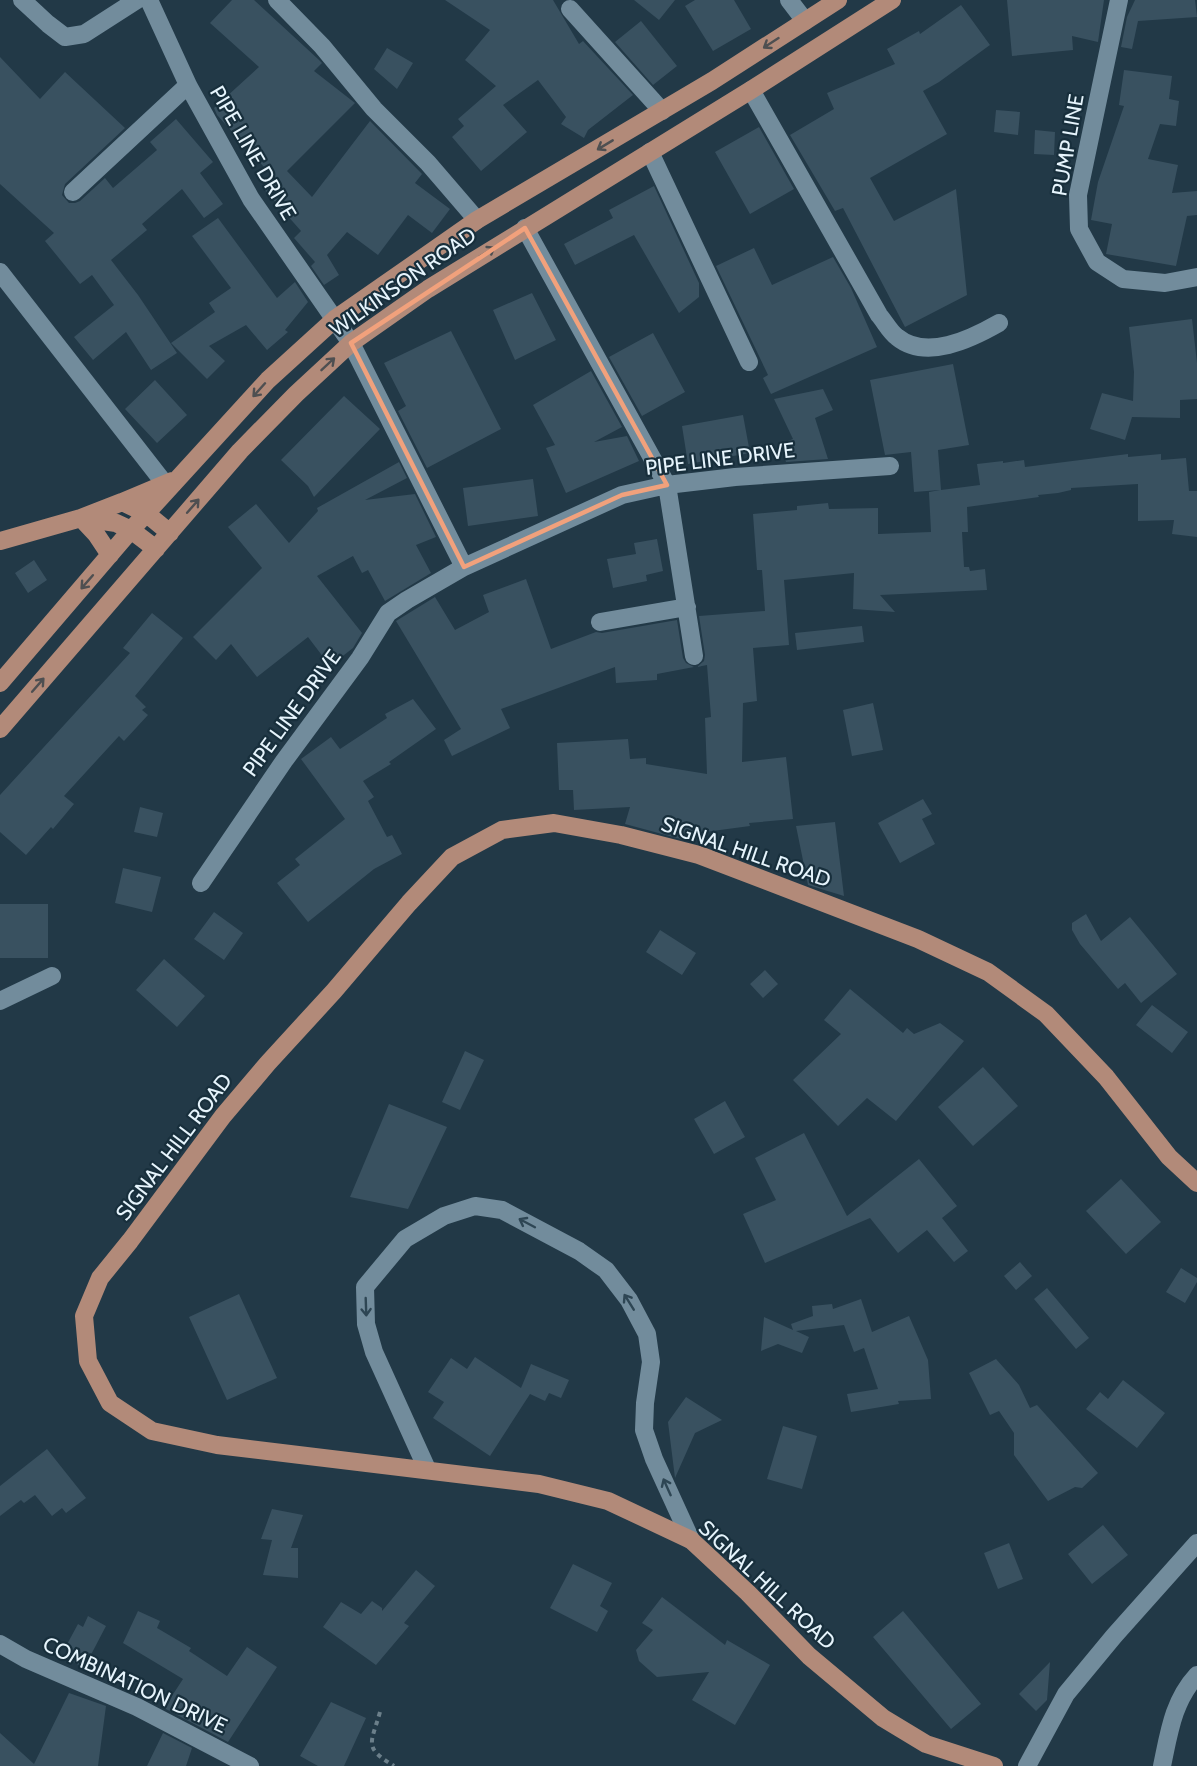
<svg xmlns="http://www.w3.org/2000/svg" width="1197" height="1766" viewBox="0 0 1197 1766" font-family="Cabin,sans-serif">
	<style>
		.building { fill: #395160 }
		.lines { fill: none; stroke-linecap: round; stroke-linejoin: round }
		.path { stroke: #6b7f8a; stroke-width: 4; stroke-dasharray: 4.5 4.5; stroke-linecap: butt }
		.minor { stroke: #728c9c; stroke-width: 18 }
		.major { stroke: #b28a79; stroke-width: 18 }
		.oneway { stroke: #4e4f51 }
		.oneway2 { stroke: #2e4654 }
		.marked { fill: none; stroke: #f1a17c; stroke-width: 4.5; stroke-linejoin: round }
		.labels { text-anchor: middle; stroke-width: 4.5; stroke-linejoin: round; paint-order: stroke }
		.street-label { font-size: 21px; fill: #e6f4fc; stroke: #182f3c }
	</style>
	<rect width="100%" height="100%" fill="#223947"/>
	<path class="building" d="M232 0H254L318 59 322 63 314 71 355 103 287 171 312 197 370 121 422 174 415 183 450 209 432 233 408 215 378 255 347 232 327 255 339 275 324 285 311 266 315 262 294 238 301 231 263 188 274 178 217 115 214 108 259 67 210 23Z
		M445 0H553L579 44 583 41 633 95 588 130 584 138 561 124 566 117 538 80 503 105 527 132 481 171 452 137 464 126 458 119 496 86 465 60 490 30Z
		M634 0H675L659 20Z
		M695 0H734L751 29 713 51 685 6Z
		M1007 0H1104L1098 42 1072 36 1073 50 1012 56Z
		M1135 0H1195L1197 17 1138 21 1132 49 1121 47 1127 17Z
		M961 5 990 45 939 82 923 91 947 134 870 178 894 221 956 189 967 295 905 327 843 208 835 211 790 135 834 109 827 93 895 64 887 49 919 31 920 34Z
		M641 21 677 66 653 85 615 42Z
		M387 48 413 63 397 89 374 69Z
		M0 57 40 99 65 72 125 128 65 184 62 195 69 203H75L80 201 105 178 113 188 157 150 150 142 176 119 213 162 200 173 223 204 204 218 182 189 142 224 147 230 111 260 138 295 177 353 151 370 126 332 93 360 74 337 114 305 92 275 80 284 45 241 54 233 0 184Z
		M1124 70 1172 76 1169 99 1179 101 1176 126 1160 124 1148 159 1178 165 1172 193 1197 191V215L1187 216 1176 266 1106 254 1112 224 1091 220 1098 182 1124 106 1119 105Z
		M996 110 1020 112 1018 135 994 132Z
		M759 127 794 189 750 214 715 152Z
		M1035 130 1055 132 1054 155 1034 154Z
		M654 186 699 283V297L679 313 634 235 575 265 564 244 613 218 609 210Z
		M218 218 277 298 295 282 308 302 285 330 288 332 267 350 246 325 209 346 225 361 207 379 171 343 215 312 209 303 231 288 192 236Z
		M754 248 772 285 833 257 851 288 877 347 771 394 763 378 768 375 716 266Z
		M532 293 556 340 515 360 493 310Z
		M1192 319 1197 363V399L1180 400V418L1132 417 1125 440 1090 429 1102 393 1133 401 1134 372 1129 327Z
		M451 331 501 429 427 468 398 411 406 406 384 363Z
		M653 333 685 392 642 416 609 357Z
		M953 364 969 445 938 450 941 490 980 485 977 464 1003 461V463L1024 460 1025 467 1128 454V457L1161 454V460L1186 458 1189 491H1197V537L1172 534 1174 520 1138 521V484L1071 488V490L1058 493 1038 495 1039 497 967 507 968 532H962L964 567H969L970 571 985 569 987 590 880 595 895 612 853 609 854 573 784 580 789 645 753 648 757 701 743 703 742 762 786 757 793 819 749 823 750 826 690 834 688 841 625 824 630 807 574 810 573 790H559L557 743 628 739 630 759 646 758V764L707 774 705 718 711 717 707 665 697 667 704 661 705 655 699 616 765 611 762 570H757L753 514 797 510V506L828 503 829 509 878 508V534L931 532 929 492 940 490 914 492 911 452 885 455 870 380Z
		M591 371 622 427 594 442 627 436 639 461 566 493 546 448 555 445 533 405Z
		M155 380 187 415 157 443 125 409Z
		M823 389 833 410 815 418 828 459 786 462 780 444 793 439 774 399Z
		M344 396 380 429 314 497 308 486 281 460Z
		M743 415 750 453 688 464 682 426Z
		M399 462 407 478 365 500 415 494 436 537 416 545 431 573 385 601 368 570 362 573 353 556 317 576 362 633 353 648 330 666 308 637 257 677 231 644 216 660 193 637 262 568 228 527 256 504 289 543 318 511 317 508Z
		M533 479 538 516 468 526 463 488Z
		M657 539 663 571 646 575 647 581 613 588 607 559 636 554 634 543Z
		M34 560 47 580 28 593 15 573Z
		M526 579 551 649 596 632 602 633 677 620 683 658 686 663 694 667 657 674V680L616 683 615 667 501 709 510 728 452 756 444 740 461 729 396 621 435 597 455 630 489 612 483 595Z
		M152 613 183 638 135 696 146 707 142 710 148 715 124 741 119 736 64 796 74 804 53 829 51 827 26 855 0 832V795L130 653 123 648Z
		M862 626 864 642 797 650 795 633Z
		M413 699 436 729 389 762 391 764 363 781 374 797 368 801 387 837 392 835 402 854 374 869 308 922 277 883 300 865 295 859 345 819 301 759 331 737 340 749 387 718 385 714Z
		M873 703 883 750 852 756 843 710Z
		M923 799 932 814 922 819 935 844 900 863 878 823Z
		M140 807 163 813 157 837 134 832Z
		M835 822 844 896 808 885 796 826Z
		M123 868 161 877 152 912 115 903Z
		M0 904H48V958H0Z
		M214 912 243 933 224 960 194 939Z
		M1086 914 1101 941 1130 917 1177 974 1141 1003 1125 983 1118 989 1080 944 1072 930V923Z
		M660 930 696 953 682 975 646 952Z
		M164 959 205 996 177 1027 136 990Z
		M765 970 778 984 763 998 750 984Z
		M850 989 903 1033 907 1028 914 1034 940 1023 964 1041 896 1121 867 1098 838 1126 793 1080 841 1034 824 1020Z
		M1152 1005 1188 1032 1172 1053 1136 1025Z
		M465 1051 484 1060 460 1110 442 1102Z
		M983 1067 1018 1106 973 1146 938 1107Z
		M725 1101 745 1137 714 1154 694 1119Z
		M389 1104 447 1127 408 1209 350 1197Z
		M804 1133 847 1216 919 1159 957 1206 942 1218 968 1251 954 1262 927 1230 898 1253 870 1218 765 1263 743 1214 776 1200 755 1158Z
		M1121 1179 1161 1222 1126 1254 1086 1211Z
		M1020 1262 1032 1276 1016 1290 1004 1276Z
		M1181 1268 1197 1278V1282L1185 1303 1166 1292Z
		M1047 1288 1089 1338 1076 1349 1034 1299Z
		M239 1294 277 1378 227 1400 189 1317Z
		M861 1299 872 1332 909 1316 928 1360 931 1399 898 1401 899 1404 851 1412 847 1394 878 1389 864 1348 854 1352 844 1325 796 1331 809 1337 802 1353 778 1344 761 1351 764 1317 793 1330 791 1324 813 1316 812 1306 832 1304 833 1309Z
		M475 1357 521 1388 531 1364 569 1380 561 1398 549 1393 545 1401 530 1394 490 1456 433 1418 444 1402 428 1392 451 1358 467 1369Z
		M996 1359 1019 1385 1030 1408 1037 1405 1098 1473 1082 1488 1075 1487 1048 1501 1014 1455V1433L999 1411 990 1415 969 1373Z
		M1123 1380 1165 1413 1137 1448 1086 1409 1100 1392 1108 1399Z
		M686 1397 722 1420 695 1433 675 1478 668 1422Z
		M783 1426 817 1436 802 1489 767 1479Z
		M47 1449 86 1498 66 1513 62 1508 52 1516 35 1495 24 1503 21 1500 0 1516V1486Z
		M272 1509 303 1515 291 1548H298V1578L263 1575 272 1540 261 1539Z
		M1103 1525 1128 1555 1092 1584 1068 1554Z
		M1009 1543 1023 1579 998 1589 984 1553Z
		M573 1564 612 1583 600 1606 608 1611 597 1632 550 1608Z
		M416 1570 435 1586 404 1623 409 1626 376 1665 323 1627 341 1602 361 1614 372 1601 382 1608V1611Z
		M662 1597 725 1645 727 1640 770 1665 735 1725 692 1700 709 1672 657 1677 639 1661 636 1650 653 1630 642 1623Z
		M138 1611 160 1621 157 1628 191 1648 189 1651 227 1676 247 1647 277 1667 228 1742 164 1708 183 1679 123 1643Z
		M903 1611 981 1704 951 1729 873 1637Z
		M88 1616 106 1626 84 1668 66 1658 70 1651 65 1648 78 1624 83 1627Z
		M1050 1662 1047 1700 1036 1711 1019 1694Z
		M69 1693 106 1706 98 1766H0V1733L34 1764Z
		M331 1702 366 1718 344 1766H318L300 1756Z
		M163 1733 192 1748 186 1766H147Z"/>
	<g class="lines">
		<path class="path" d="M380 1712C371 1744 363 1747 394 1766"/>
		<path class="minor" d="M22 0 48 24 65 37 84 34 137 0
			M149 0 188 85 251 199 351 343 464 567
			M277 0 322 46 374 109 428 163 477 220
			M789 0 805 21
			M1119 0 1078 195 1079 229 1097 262 1123 279 1165 283 1197 277
			M570 9 662 111
			M751 90 879 315C885 322 890 332 897 337 926 361 971 339 999 323
			M650 152 749 362
			M73 192 188 85
			M525 228 667 485 694 656
			M0 272 165 484
			M600 622 687 607
			M201 883 284 761 360 658 388 613 407 600 464 567 622 495 667 485 735 477 890 466
			M0 1001 52 976
			M427 1469 374 1352 366 1324 365 1287 405 1239 444 1216 475 1206 502 1210 579 1251 606 1270 629 1300 647 1334 651 1362 645 1403 644 1430 654 1459 691 1540
			M0 1644 26 1659 137 1707 250 1766
			M1027 1766 1066 1694 1114 1636 1197 1543
			M1162 1766C1169 1733 1173 1701 1197 1675"/>
		<path class="major" d="M122 502 172 481
			M81 518 96 534 110 555
			M83 518 116 523 131 530 156 549
			M0 541 81 518 122 502 147 514 170 533
			M0 683 131 530 268 380 335 319 477 220 712 81 838 0
			M0 729 240 451 296 394 351 343 428 289 751 90 892 0
			M994 1766 926 1744 883 1718 809 1656 748 1593 691 1540 608 1501 539 1484 217 1445 152 1431 110 1403 88 1361 84 1316 100 1278 130 1241 223 1116 268 1063 334 991 409 903 452 857 502 830 554 823 621 835 699 855 918 939 988 972 1046 1014 1106 1077 1169 1157 1197 1183"/>
	</g>
	<defs><path id="oneway-shaft" d="M-6 0H5M1.5-3L5.5 0L1.5 3" fill="none" stroke-width="1.6" stroke-linecap="round" stroke-linejoin="round" transform="scale(1.5)"/></defs>
	<g class="oneway">
		<use href="#oneway-shaft" transform="translate(771 43) rotate(147)"/>
		<use href="#oneway-shaft" transform="translate(605 145) rotate(149)"/>
		<use href="#oneway-shaft" transform="translate(487 252) rotate(-32)"/>
		<use href="#oneway-shaft" transform="translate(328 364) rotate(-43)"/>
		<use href="#oneway-shaft" transform="translate(259 390) rotate(132)"/>
		<use href="#oneway-shaft" transform="translate(193 506) rotate(-49)"/>
		<use href="#oneway-shaft" transform="translate(87 582) rotate(131)"/>
		<use href="#oneway-shaft" transform="translate(38 685) rotate(-49)"/>
	</g>
	<g class="oneway2">
		<use href="#oneway-shaft" transform="translate(527 1223) rotate(-152)"/>
		<use href="#oneway-shaft" transform="translate(629 1302) rotate(-122)"/>
		<use href="#oneway-shaft" transform="translate(366 1307) rotate(88)"/>
		<use href="#oneway-shaft" transform="translate(667 1487) rotate(-114)"/>
	</g>
	<path class="marked" d="M525 228 667 485 622 495 464 567 351 343Z"/>
	<g class="labels">
		<g class="street-label">
			<text transform="translate(1068 145) rotate(-80)" y="7">PUMP LINE</text>
			<text transform="translate(253 153) rotate(60)" y="7">PIPE LINE DRIVE</text>
			<text transform="translate(403 282) rotate(-35)" y="7">WILKINSON ROAD</text>
			<text transform="translate(720 459) rotate(-7)" y="7">PIPE LINE DRIVE</text>
			<text transform="translate(292 713) rotate(-54)" y="7">PIPE LINE DRIVE</text>
			<text transform="translate(746 852) rotate(19)" y="7">SIGNAL HILL ROAD</text>
			<text transform="translate(174 1147) rotate(-53)" y="7">SIGNAL HILL ROAD</text>
			<text transform="translate(767 1585) rotate(43)" y="7">SIGNAL HILL ROAD</text>
			<text transform="translate(135 1685) rotate(25)" y="7">COMBINATION DRIVE</text>
		</g>
	</g>
</svg>
